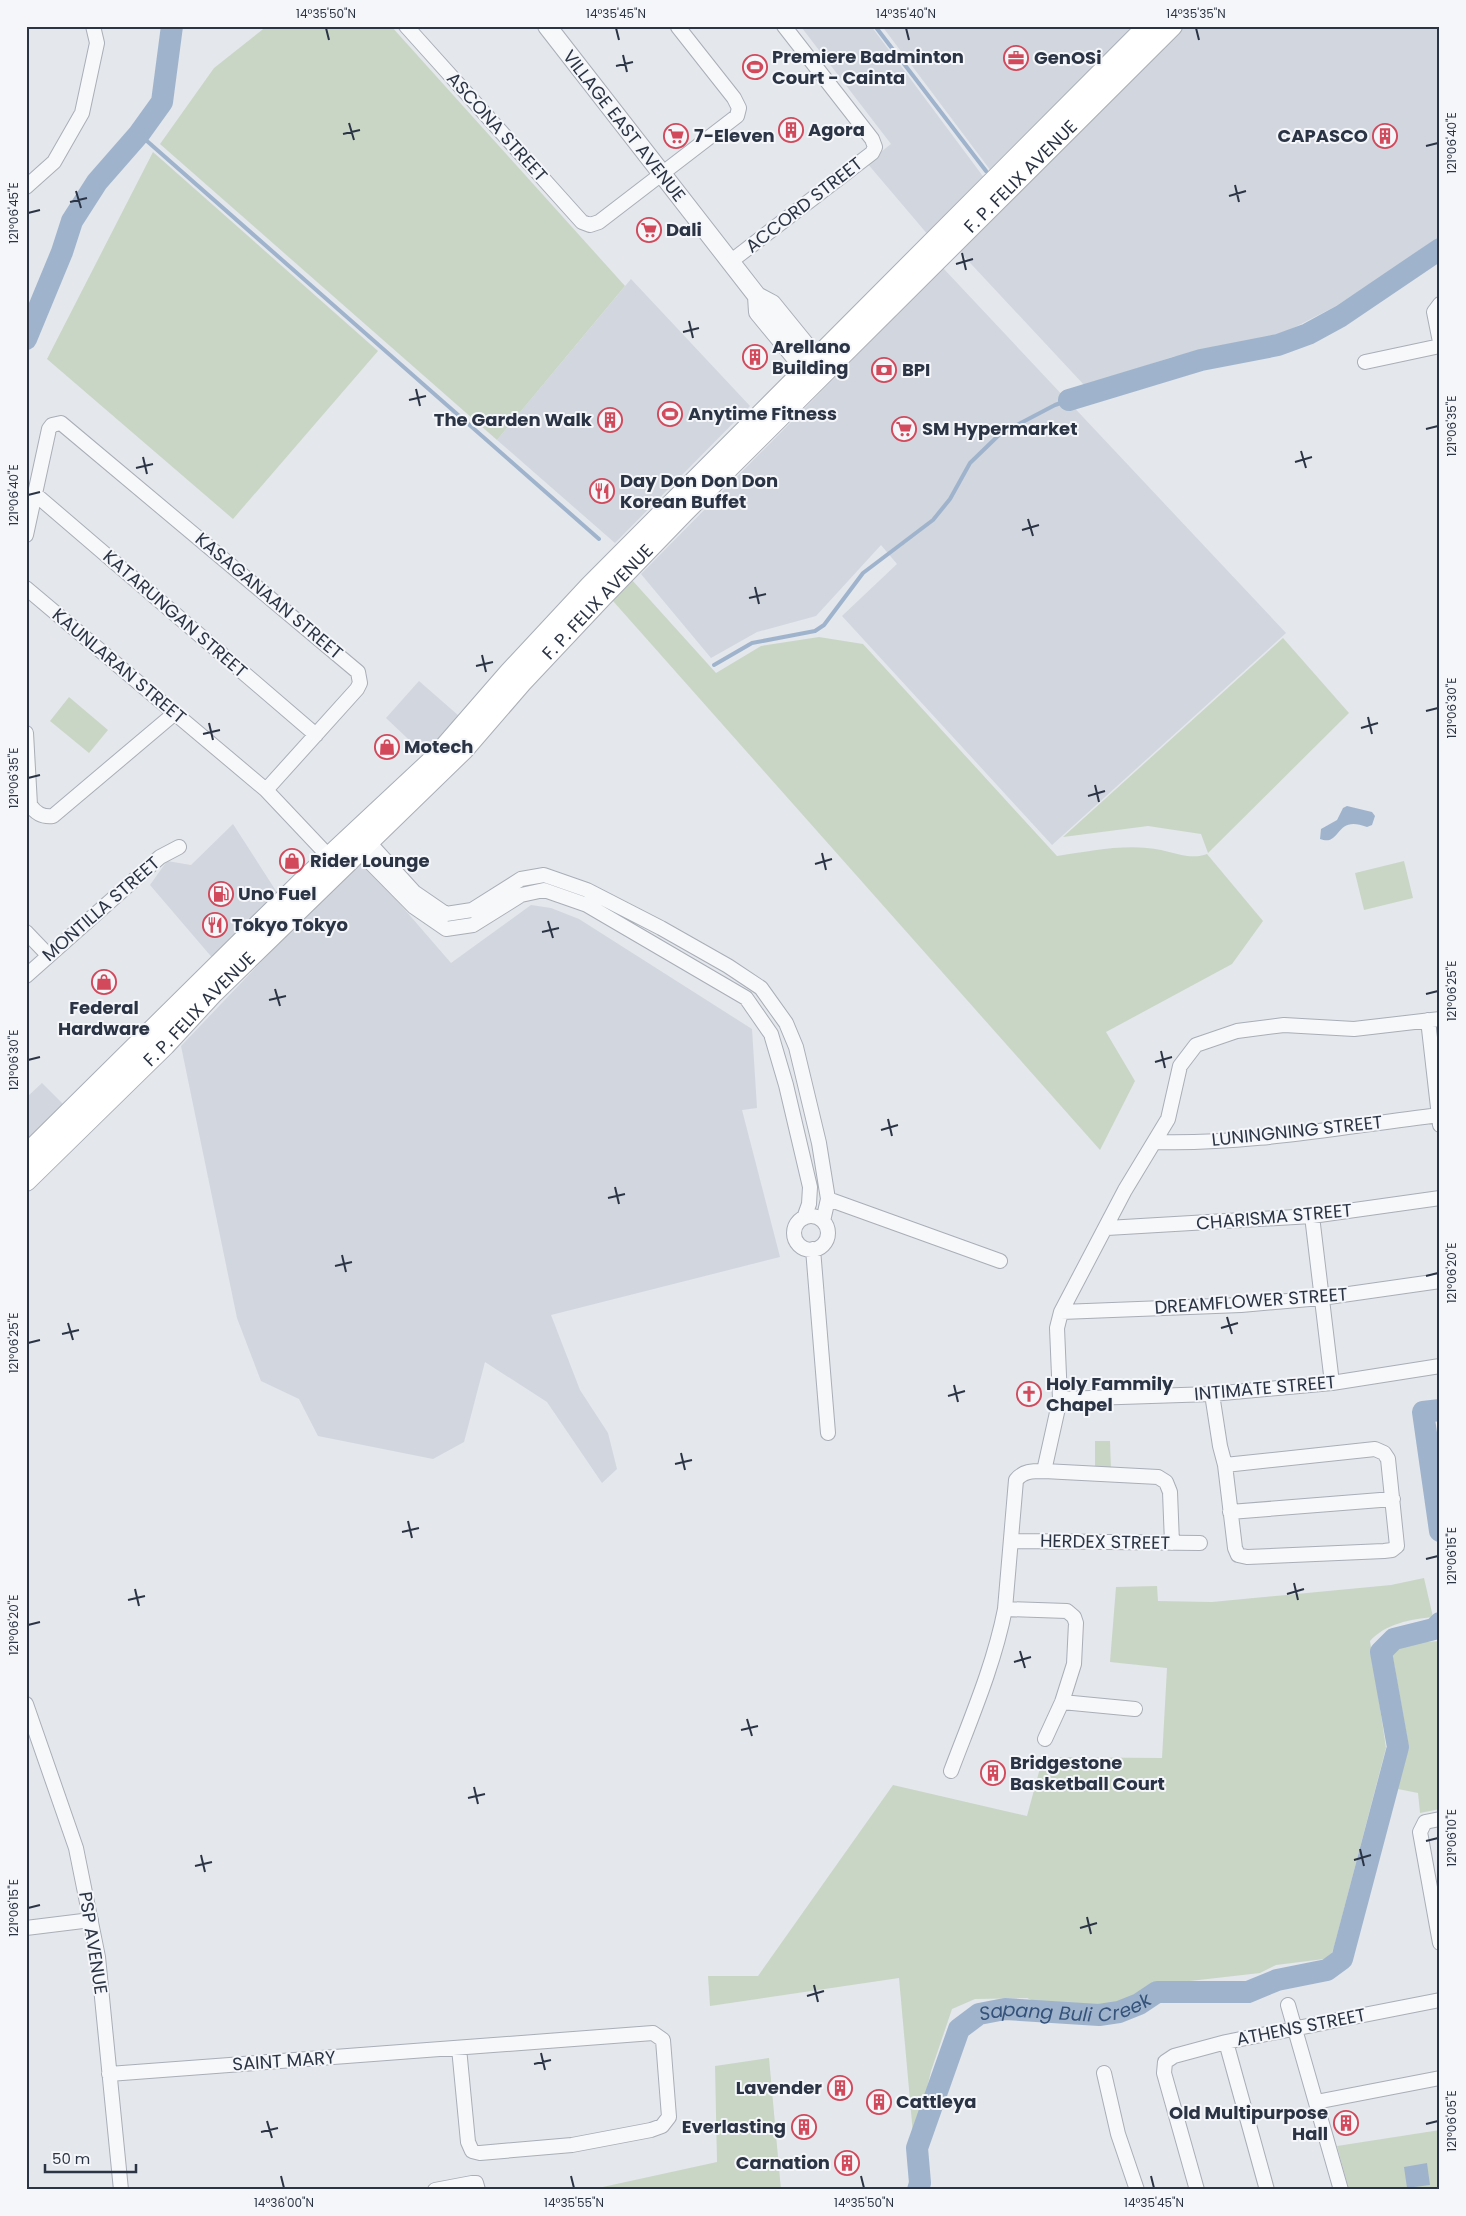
<svg xmlns="http://www.w3.org/2000/svg" width="1466" height="2216" viewBox="0 0 1466 2216" font-family="Poppins,sans-serif">
	<style>
		.built { fill: #d2d6de }
		.green { fill: #c9d6c5 }
		.water { fill: #9fb4cc }
		.lines { fill: none; stroke-linecap: round; stroke-linejoin: round }
		.stream { stroke: #9fb4cc; stroke-width: 4 }
		.river { stroke: #9fb4cc; stroke-width: 22 }
		.minor-casing { stroke: #a9aeb7; stroke-width: 16 }
		.tertiary-casing { stroke: #a9aeb7; stroke-width: 20 }
		.secondary-casing { stroke: #a9aeb7; stroke-width: 22 }
		.minor { stroke: #f7f8fa; stroke-width: 14 }
		.tertiary { stroke: #f7f8fa; stroke-width: 18 }
		.secondary { stroke: #fff; stroke-width: 20 }
		.ticks { fill: none; stroke: #2b3445; stroke-width: 2 }
		.labels { text-anchor: middle; stroke-width: 4; stroke-linejoin: round; paint-order: stroke }
		.poi-label { font-size: 18px; font-weight: bold; fill: #2b3445; stroke: #f4f6f9; text-anchor: start }
		.street-label { font-size: 18px; fill: #2b3445; stroke: #f4f6f9 }
		.water-label { font-size: 19px; font-style: italic; fill: #34527a; stroke: #f4f6f9 }
		.neatline { fill: none; stroke: #2b3445; stroke-width: 2 }
		.ticks-label { font-size: 12px; text-anchor: middle; fill: #2b3445 }
	</style>
	<rect width="100%" height="100%" fill="#e4e7ec"/>
	<path class="built" d="M804 26H871L985 179 929 236 867 163 891 144 802 28Z
		M882 26H1135L991 171Z
		M1181 26H1440V239L1336 306 1272 339 1172 357 1085 386 959 251Z
		M943 268 1286 633 1052 845 842 616 897 564 881 545 816 616 757 632 711 658 641 574Z
		M631 279 750 406 615 543 497 440Z
		M419 681 459 716 424 754 386 718Z
		M233 824 278 894 215 961 150 885 167 861 191 865Z
		M360 858 451 963 531 905 551 908 579 919 752 1029 757 1108 742 1110 780 1257 551 1315 580 1390 608 1433 617 1469 602 1483 547 1402 485 1362 464 1442 433 1459 318 1436 299 1399 261 1381 237 1318 181 1046Z
		M42 1083 68 1109 26 1150V1098Z"/>
	<path class="green" d="M267 26H391L625 286 497 440 160 144 214 68Z
		M153 152 378 351 233 519 47 359Z
		M632 580 716 673 761 646 819 637 863 644 1057 856C1091 851 1128 843 1161 850 1176 853 1192 860 1207 854L1263 921 1232 964 1106 1032 1135 1081 1100 1150 613 601Z
		M1283 638 1349 713 1208 853 1201 834 1148 826 1063 837Z
		M69 697 108 730 89 753 50 721Z
		M1404 861 1413 898 1364 910 1355 873Z
		M1095 1441H1110L1111 1470H1095Z
		M1424 1578 1433 1617C1411 1619 1385 1624 1370 1641L1386 1748 1334 1947 1331 1955 1324 1959 1276 1965 1260 1973 1155 1985 1103 2009 1045 2006 1027 1998 975 1999 952 2009 931 2071 914 2145 899 1978 710 2006 708 1976H758L893 1785 1027 1816 1043 1757 1162 1758 1167 1668 1110 1662 1116 1587 1157 1586 1158 1601 1212 1602 1391 1585Z
		M1440 1641V1809L1420 1813 1418 1793 1393 1788 1409 1748 1392 1653 1409 1643Z
		M769 2058 781 2190H589L717 2162 715 2066Z
		M1440 2130V2190H1349L1337 2146Z"/>
	<path class="water" d="M1347 806 1372 812 1375 816 1372 825 1367 827C1334 814 1342 847 1320 839L1321 829 1337 820 1343 808Z
		M1427 2163 1430 2185 1407 2188 1404 2167Z"/>
	<g class="lines">
		<path class="stream" d="M875 26 986 171
			M139 134 599 539
			M714 665 752 643 815 631 824 625 863 573 933 520 950 499 970 463 1000 434 1055 405 1069 400"/>
		<g class="river">
			<path d="M26 339 62 252 72 221 97 182 139 134 162 102 172 26"/>
			<path d="M1069 400 1201 360 1278 345 1308 334 1341 316 1440 249"/>
			<path d="M1440 1410 1423 1412 1440 1531"/>
			<path id="s1" d="M918 2190 920 2183 917 2148 959 2029 979 2014 1005 2009 1099 2015 1119 2012 1139 2004 1157 1992H1248L1277 1980 1327 1970 1342 1959 1398 1747 1381 1652 1394 1639 1434 1629 1440 1623"/>
		</g>
		<defs>
			<path id="minor" d="M406 26 582 222 590 225 599 222 737 116 739 108 734 98 678 27
				M26 187 54 162 82 113 97 43 93 26
				M730 262 872 153 875 147 872 139 784 26
				M1440 304 1434 312 1440 342
				M1365 362 1440 346
				M35 494 316 735
				M26 535 49 429 52 425 61 423 358 672 360 683 357 689 266 790
				M26 588 266 790 335 863
				M26 733 30 805C36 814 43 817 53 816L175 713
				M364 837 414 892 446 914 472 910 521 879 544 875 587 890 661 928 728 966 761 988 786 1023 796 1047 819 1143 828 1199 823 1221
				M353 845 414 907 446 929 473 925 521 895 544 890 587 905 746 998 771 1034 786 1085 810 1187 809 1204 804 1218
				M26 932 48 955
				M26 976 160 857 179 847
				M1428 1020 1440 1125
				M1154 1142C1250 1145 1345 1126 1440 1115
				M828 1199 1000 1261
				M1312 1216 1332 1383
				M794 1233a17 17 0 1 1 34 0a17 17 0 1 1-34 0Z
				M1107 1228 1312 1216 1440 1198
				M813 1249 828 1433
				M1061 1312 1241 1305 1321 1298 1440 1281
				M1212 1394 1220 1446 1225 1465 1235 1548 1238 1555 1247 1557 1384 1551 1392 1550 1397 1546 1388 1459 1384 1453 1375 1449 1225 1465
				M1060 1399 1212 1394 1332 1383 1440 1366
				M1044 1471 1158 1477 1166 1482 1170 1492 1172 1543
				M1230 1512 1393 1499
				M1011 1541 1200 1543
				M1005 1609 1067 1611 1074 1617 1076 1623 1074 1664 1062 1702 1045 1739
				M1062 1702 1135 1709
				M26 1704 76 1848 98 1957 121 2190
				M951 1771C971 1718 994 1665 1005 1609L1016 1480C1023 1471 1032 1471 1044 1471L1060 1399 1057 1328 1061 1312 1125 1190 1168 1119 1180 1066 1196 1045 1237 1031 1284 1025 1354 1029 1440 1019
				M1440 1819 1425 1822 1420 1832 1440 1943
				M26 1928 91 1920
				M1288 2005 1341 2190
				M1226 2042 1267 2190
				M1104 2073 1118 2134 1137 2190
				M109 2074C290 2061 471 2047 653 2033L663 2040 669 2117 662 2126 651 2130 572 2145 480 2153 472 2151 468 2142 459 2048
				M1316 2102 1440 2078
				M435 2190 472 2183H476L478 2190
				M1197 2190 1164 2073 1165 2062 1174 2056 1226 2042 1440 2000"/>
			<path id="tertiary" d="M547 26 757 296 772 304 824 368
				M757 296 758 312 814 380"/>
			<g id="secondary">
				<path d="M26 1155 300 884 436 757 509 673 590 586 1148 26"/>
				<path id="s2" d="M26 1181 165 1045 213 993 464 749 521 683 601 598 684 512 1172 26"/>
			</g>
		</defs>
		<use href="#minor" class="minor-casing"/>
		<use href="#tertiary" class="tertiary-casing"/>
		<use href="#secondary" class="secondary-casing"/>
		<use href="#minor" class="minor"/>
		<use href="#tertiary" class="tertiary"/>
		<use href="#secondary" class="secondary"/>
	</g>
	<path class="ticks" d="M326 28 329 40M616 28 619 40M906 28 909 40M1196 28 1199 40M623 55 627 72M616 66 633 62M349 123 354 140M343 134 360 130M1426 146 1438 143M1235 185 1239 202M76 191 81 208M1229 196 1246 191M70 202 87 198M28 213 40 210M962 253 966 270M956 264 973 259M689 321 693 338M683 332 699 328M416 389 420 406M409 400 426 396M1426 429 1438 426M1301 451 1306 468M143 457 147 474M1295 462 1312 457M136 468 153 464M28 495 40 492M1028 519 1033 536M1022 530 1039 525M755 587 759 604M749 598 766 594M482 655 486 672M476 666 493 662M1426 711 1438 708M1368 717 1372 734M209 723 213 740M1361 728 1378 723M203 734 220 730M28 778 40 775M1095 785 1099 802M1088 796 1105 791M822 853 826 870M815 864 832 859M548 921 553 938M542 932 559 928M275 989 280 1006M1426 994 1438 991M269 1000 286 996M1161 1051 1165 1068M28 1060 40 1057M1155 1062 1172 1057M888 1119 892 1136M881 1130 898 1125M615 1187 619 1204M608 1198 625 1194M342 1255 346 1272M335 1266 352 1262M1426 1276 1438 1273M1227 1317 1232 1334M68 1323 73 1340M1221 1328 1238 1323M62 1334 79 1330M28 1343 40 1340M954 1385 958 1402M948 1396 965 1391M681 1453 685 1470M675 1464 692 1460M408 1521 412 1538M402 1532 419 1528M1426 1559 1438 1556M1294 1583 1298 1600M135 1589 139 1606M1287 1594 1304 1589M128 1600 145 1596M28 1625 40 1622M1020 1651 1025 1668M1014 1662 1031 1657M747 1719 752 1736M741 1730 758 1726M474 1787 478 1804M468 1798 485 1794M1426 1841 1438 1838M1360 1849 1364 1866M201 1855 205 1872M1354 1860 1371 1855M195 1866 212 1862M28 1908 40 1905M1087 1917 1091 1934M1080 1928 1097 1923M814 1985 818 2002M807 1996 824 1991M541 2053 545 2070M534 2064 551 2060M267 2121 272 2138M1426 2124 1438 2121M261 2132 278 2128M281 2176 284 2188M571 2176 574 2188M861 2176 864 2188M1151 2176 1154 2188"/>
	<defs>
		<symbol id="office-ring" viewBox="-11 -11 22 22"><circle r="9.5" fill="#f4f6f9" stroke="#d1495b" stroke-width="1.5"/><path d="M-6-3h4V-5.5h4V-3h4V5H-6ZM-1-4.5V-3h2v-1.5ZM-6 0V1H6V0Z" fill="#d1495b"/></symbol>
		<symbol id="stadium-ring" viewBox="-11 -11 22 22"><circle r="9.5" fill="#f4f6f9" stroke="#d1495b" stroke-width="1.5"/><path d="M0-5a6.5 5 0 1 0 0 10a6.5 5 0 1 0 0-10ZM-3.5-1.8h7v3.6h-7Z" fill="#d1495b"/></symbol>
		<symbol id="building-ring" viewBox="-11 -11 22 22"><circle r="9.5" fill="#f4f6f9" stroke="#d1495b" stroke-width="1.5"/><path d="M-4-6H4V6H1V3H-1V6H-4ZM-2.5-4.3h1.7v1.8h-1.7ZM.8-4.3h1.7v1.8H.8ZM-2.5-1h1.7V.8h-1.7ZM.8-1h1.7V.8H.8Z" fill="#d1495b"/></symbol>
		<symbol id="supermarket-ring" viewBox="-11 -11 22 22"><circle r="9.5" fill="#f4f6f9" stroke="#d1495b" stroke-width="1.5"/><path d="M-6-5.5h2.5l.6 2H6L4.5 2H-2.5L-4.4-4H-6ZM-1.5 3.2a1.3 1.3 0 1 0 .1 0ZM3 3.2a1.3 1.3 0 1 0 .1 0Z" fill="#d1495b"/></symbol>
		<symbol id="bank-ring" viewBox="-11 -11 22 22"><circle r="9.5" fill="#f4f6f9" stroke="#d1495b" stroke-width="1.5"/><path d="M-6-4H6V4H-6ZM0-2.3a2.3 2.3 0 1 0 0 4.6a2.3 2.3 0 1 0 0-4.6Z" fill="#d1495b"/></symbol>
		<symbol id="restaurant-ring" viewBox="-11 -11 22 22"><circle r="9.5" fill="#f4f6f9" stroke="#d1495b" stroke-width="1.5"/><path d="M-5-6h1v4h1v-4h1v4h1v-4h1v5L-1.5 .5V6h-2V.5L-5-1ZM5-6V6H3V1.5H1.5Q1.5-4 5-6Z" fill="#d1495b"/></symbol>
		<symbol id="shop-ring" viewBox="-11 -11 22 22"><circle r="9.5" fill="#f4f6f9" stroke="#d1495b" stroke-width="1.5"/><path d="M-5-2.5h2.3a2.7 3.5 0 0 1 5.4 0H5L5.5 6h-11ZM-1.5-2.5h3a1.5 2.3 0 0 0-3 0Z" fill="#d1495b"/></symbol>
		<symbol id="fuel-ring" viewBox="-11 -11 22 22"><circle r="9.5" fill="#f4f6f9" stroke="#d1495b" stroke-width="1.5"/><path d="M-5.5-6h7V0h2V4h1.3V-2.5L3-4.5l.8-.8L6-3V5H2.5V1h-1V6h-7ZM-4.2-4.7v3.2H.2V-4.7Z" fill="#d1495b"/></symbol>
		<symbol id="church-ring" viewBox="-11 -11 22 22"><circle r="9.5" fill="#f4f6f9" stroke="#d1495b" stroke-width="1.5"/><path d="M-1.2-6h2.4v3.5h3.3v2.4h-3.3V6h-2.4V-.1h-3.3v-2.4h3.3Z" fill="#d1495b"/></symbol>
	</defs>
	<g fill-rule="evenodd">
		<use href="#office-ring" x="1002" y="44" width="28" height="28"/>
		<use href="#stadium-ring" x="741" y="53" width="28" height="28"/>
		<use href="#building-ring" x="777" y="116" width="28" height="28"/>
		<use href="#supermarket-ring" x="662" y="122" width="28" height="28"/>
		<use href="#building-ring" x="1371" y="122" width="28" height="28"/>
		<use href="#supermarket-ring" x="635" y="216" width="28" height="28"/>
		<use href="#building-ring" x="741" y="343" width="28" height="28"/>
		<use href="#bank-ring" x="870" y="356" width="28" height="28"/>
		<use href="#stadium-ring" x="656" y="400" width="28" height="28"/>
		<use href="#building-ring" x="596" y="406" width="28" height="28"/>
		<use href="#supermarket-ring" x="890" y="415" width="28" height="28"/>
		<use href="#restaurant-ring" x="588" y="477" width="28" height="28"/>
		<use href="#shop-ring" x="373" y="733" width="28" height="28"/>
		<use href="#shop-ring" x="278" y="847" width="28" height="28"/>
		<use href="#fuel-ring" x="207" y="880" width="28" height="28"/>
		<use href="#restaurant-ring" x="201" y="911" width="28" height="28"/>
		<use href="#shop-ring" x="90" y="968" width="28" height="28"/>
		<use href="#church-ring" x="1015" y="1380" width="28" height="28"/>
		<use href="#building-ring" x="979" y="1759" width="28" height="28"/>
		<use href="#building-ring" x="826" y="2074" width="28" height="28"/>
		<use href="#building-ring" x="865" y="2088" width="28" height="28"/>
		<use href="#building-ring" x="1332" y="2109" width="28" height="28"/>
		<use href="#building-ring" x="790" y="2113" width="28" height="28"/>
		<use href="#building-ring" x="833" y="2149" width="28" height="28"/>
	</g>
	<g class="labels">
		<g class="poi-label">
			<text x="772" y="63">Premiere Badminton<tspan x="772" dy="21">Court - Cainta</tspan></text>
			<text x="1034" y="64">GenOSi</text>
			<text x="808" y="136">Agora</text>
			<text x="694" y="142">7-Eleven</text>
			<text x="1368" y="142" text-anchor="end">CAPASCO</text>
			<text x="666" y="236">Dali</text>
			<text x="772" y="353">Arellano<tspan x="772" dy="21">Building</tspan></text>
			<text x="902" y="376">BPI</text>
			<text x="688" y="420">Anytime Fitness</text>
			<text x="592" y="426" text-anchor="end">The Garden Walk</text>
			<text x="922" y="435">SM Hypermarket</text>
			<text x="620" y="487">Day Don Don Don<tspan x="620" dy="21">Korean Buffet</tspan></text>
			<text x="404" y="753">Motech</text>
			<text x="310" y="867">Rider Lounge</text>
			<text x="238" y="900">Uno Fuel</text>
			<text x="232" y="931">Tokyo Tokyo</text>
			<text x="104" y="1014" text-anchor="middle">Federal<tspan x="104" dy="21">Hardware</tspan></text>
			<text x="1046" y="1390">Holy Fammily<tspan x="1046" dy="21">Chapel</tspan></text>
			<text x="1010" y="1769">Bridgestone<tspan x="1010" dy="21">Basketball Court</tspan></text>
			<text x="822" y="2094" text-anchor="end">Lavender</text>
			<text x="896" y="2108">Cattleya</text>
			<text x="1328" y="2119" text-anchor="end">Old Multipurpose<tspan x="1328" dy="21">Hall</tspan></text>
			<text x="786" y="2133" text-anchor="end">Everlasting</text>
			<text x="830" y="2169" text-anchor="end">Carnation</text>
		</g>
		<g class="street-label">
			<text transform="translate(624 126) rotate(52)" y="6">VILLAGE EAST AVENUE</text>
			<text transform="translate(497 127) rotate(48)" y="6">ASCONA STREET</text>
			<text dy="6" stroke="none"><textPath href="#s2" startOffset="1414">F. P. FELIX AVENUE</textPath></text>
			<text transform="translate(804 205) rotate(-38)" y="6">ACCORD STREET</text>
			<text transform="translate(269 596) rotate(40)" y="6">KASAGANAAN STREET</text>
			<text dy="6" stroke="none"><textPath href="#s2" startOffset="814">F. P. FELIX AVENUE</textPath></text>
			<text transform="translate(175 614) rotate(41)" y="6">KATARUNGAN STREET</text>
			<text transform="translate(119 666) rotate(40)" y="6">KAUNLARAN STREET</text>
			<text transform="translate(101 909) rotate(-41)" y="6">MONTILLA STREET</text>
			<text dy="6" stroke="none"><textPath href="#s2" startOffset="244">F. P. FELIX AVENUE</textPath></text>
			<text transform="translate(1297 1131) rotate(-6)" y="6">LUNINGNING STREET</text>
			<text transform="translate(1274 1217) rotate(-5)" y="6">CHARISMA STREET</text>
			<text transform="translate(1251 1301) rotate(-4)" y="6">DREAMFLOWER STREET</text>
			<text transform="translate(1265 1388) rotate(-5)" y="6">INTIMATE STREET</text>
			<text transform="translate(1105 1542) rotate(1)" y="6">HERDEX STREET</text>
			<text transform="translate(93 1943) rotate(81)" y="6">PSP AVENUE</text>
			<text transform="translate(1301 2027) rotate(-11)" y="6">ATHENS STREET</text>
			<text transform="translate(284 2061) rotate(-4)" y="6">SAINT MARY</text>
		</g>
		<g class="water-label">
			<text dy="7" stroke="none"><textPath href="#s1" startOffset="281">Sapang Buli Creek</textPath></text>
		</g>
	</g>
	<rect width="1466" height="2216" fill="none" stroke="#f4f6f9" stroke-width="55"/>
	<path d="M45 2164v8h91v-8" fill="none" stroke="#2b3445" stroke-width="2.5"/>
	<text x="52" y="2164" font-size="15" fill="#2b3445" stroke="#f4f6f9" stroke-width="4" paint-order="stroke">50 m</text>
	<rect x="28" y="28" width="1410" height="2160" class="neatline"/>
	<g class="ticks-label">
		<text x="326" y="18">14°35'50"N</text>
		<text x="616" y="18">14°35'45"N</text>
		<text x="906" y="18">14°35'40"N</text>
		<text x="1196" y="18">14°35'35"N</text>
		<text transform="translate(1452 143) rotate(-90)" y="4">121°06'40"E</text>
		<text transform="translate(14 213) rotate(-90)" y="4">121°06'45"E</text>
		<text transform="translate(1452 426) rotate(-90)" y="4">121°06'35"E</text>
		<text transform="translate(14 495) rotate(-90)" y="4">121°06'40"E</text>
		<text transform="translate(1452 708) rotate(-90)" y="4">121°06'30"E</text>
		<text transform="translate(14 778) rotate(-90)" y="4">121°06'35"E</text>
		<text transform="translate(1452 991) rotate(-90)" y="4">121°06'25"E</text>
		<text transform="translate(14 1060) rotate(-90)" y="4">121°06'30"E</text>
		<text transform="translate(1452 1273) rotate(-90)" y="4">121°06'20"E</text>
		<text transform="translate(14 1343) rotate(-90)" y="4">121°06'25"E</text>
		<text transform="translate(1452 1556) rotate(-90)" y="4">121°06'15"E</text>
		<text transform="translate(14 1625) rotate(-90)" y="4">121°06'20"E</text>
		<text transform="translate(1452 1838) rotate(-90)" y="4">121°06'10"E</text>
		<text transform="translate(14 1908) rotate(-90)" y="4">121°06'15"E</text>
		<text transform="translate(1452 2121) rotate(-90)" y="4">121°06'05"E</text>
		<text x="284" y="2207">14°36'00"N</text>
		<text x="574" y="2207">14°35'55"N</text>
		<text x="864" y="2207">14°35'50"N</text>
		<text x="1154" y="2207">14°35'45"N</text>
	</g>
</svg>
